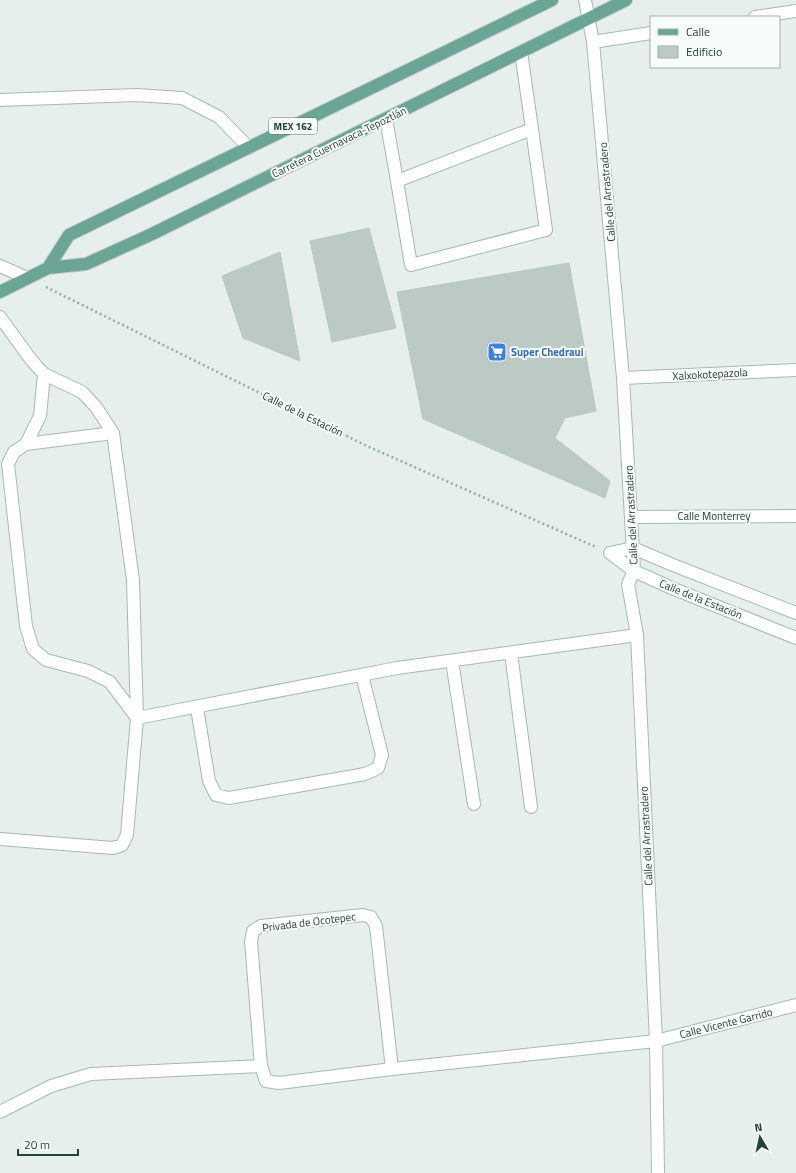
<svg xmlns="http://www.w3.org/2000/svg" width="796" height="1173" viewBox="0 0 796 1173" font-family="'Titillium Web',sans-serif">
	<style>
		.building { fill: #bbcac4; stroke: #b8c9c2 }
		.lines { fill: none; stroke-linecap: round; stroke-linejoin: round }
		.lane-casing { stroke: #a8b8b2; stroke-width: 14 }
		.street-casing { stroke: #a8b8b2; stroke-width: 14 }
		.secondary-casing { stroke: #a4bbb3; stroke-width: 14 }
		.primary-casing { stroke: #c2cac8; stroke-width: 14 }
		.path { stroke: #86b3a5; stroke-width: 2.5; stroke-dasharray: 2 3; stroke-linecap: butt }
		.lane { stroke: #fff; stroke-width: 12 }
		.street { stroke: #fff; stroke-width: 12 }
		.secondary { stroke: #fff; stroke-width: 12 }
		.primary { stroke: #6aa596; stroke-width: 12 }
		.labels { text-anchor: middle; stroke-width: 4; stroke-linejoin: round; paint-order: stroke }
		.shield { fill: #f7fbf9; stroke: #637a73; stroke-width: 1 }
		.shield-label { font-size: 10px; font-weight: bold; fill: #24423a }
		.street-label { font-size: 11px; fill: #24423a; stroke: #f7fbf9 }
		.shop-label { font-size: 11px; font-weight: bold; fill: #366cbe; stroke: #f7fbf9; text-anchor: start }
	</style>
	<rect width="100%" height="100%" fill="#e6efeb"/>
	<path class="building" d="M369 228 396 328 332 342 310 241Z
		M280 252 300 361 243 338 222 276Z
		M569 263 596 411 565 418 555 438 610 481 605 498 423 419 397 292Z"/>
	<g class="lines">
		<defs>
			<path id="lane" d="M0 100 136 95 182 98 219 117 249 148
				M386 119 397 181 532 129 521 52
				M397 181 411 265 546 230 532 129
				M0 317 32 361 44 374 82 392 96 407 113 433
				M26 444 40 416 44 374
				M511 653 531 807
				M452 661 474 804
				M197 708 209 781 216 795 229 798 365 774 378 768 382 755 362 675
				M137 718 397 668 637 635
				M0 839 113 848 122 845 127 835 137 718 133 580 113 433 26 444 14 452 8 464 26 626 33 649 46 660 88 671 110 682 137 718"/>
			<path id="street" d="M755 17 796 11
				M593 42 651 33
				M0 266 27 278
				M623 378 796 370
				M632 517 796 516
				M610 553 634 571
				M610 553 633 548
				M392 1069 376 926 371 917 363 915 261 926 253 931 251 941 261 1066 266 1081 279 1083 392 1069 656 1041 796 1005
				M0 1112 51 1086 91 1074 261 1066"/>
			<path id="secondary" d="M585 0 593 42 623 378 634 571 628 584 637 635 656 1041 658 1173
				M633 548 673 565 796 613
				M634 571 674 589 796 638"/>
			<path id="primary" d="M48 268 69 235 552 0
				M0 292 48 268 86 264 152 234 626 0"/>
		</defs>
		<use href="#lane" class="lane-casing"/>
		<use href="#street" class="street-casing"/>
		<use href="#secondary" class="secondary-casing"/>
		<use href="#primary" class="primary-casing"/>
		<path class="path" d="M46 287 369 447 596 547"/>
		<use href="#lane" class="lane"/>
		<use href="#street" class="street"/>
		<use href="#secondary" class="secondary"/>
		<use href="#primary" class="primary"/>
	</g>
	<defs>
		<symbol id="supermarket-square" viewBox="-11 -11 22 22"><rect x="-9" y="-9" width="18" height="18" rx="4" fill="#3f7fe0" stroke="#f7fbf9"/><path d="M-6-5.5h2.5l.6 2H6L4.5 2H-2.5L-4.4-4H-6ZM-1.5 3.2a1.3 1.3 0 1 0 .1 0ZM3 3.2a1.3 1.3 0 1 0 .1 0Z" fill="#fff"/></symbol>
	</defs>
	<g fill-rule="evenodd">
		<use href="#supermarket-square" x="486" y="341" width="22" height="22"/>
	</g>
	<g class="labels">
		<rect class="shield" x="269" y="118" width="48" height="16" rx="3"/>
		<g class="shield-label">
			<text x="293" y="130">MEX 162</text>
		</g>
		<g class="street-label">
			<text transform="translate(339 142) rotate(-26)" y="4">Carretera Cuernavaca-Tepoztlán</text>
			<text transform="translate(607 192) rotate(-95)" y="4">Calle del Arrastradero</text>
			<text transform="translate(710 374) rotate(-3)" y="4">Xalxokotepazola</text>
			<text transform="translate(303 414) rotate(26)" y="4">Calle de la Estación</text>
			<text transform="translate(631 515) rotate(-93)" y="4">Calle del Arrastradero</text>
			<text x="714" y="520">Calle Monterrey</text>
			<text transform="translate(701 599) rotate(22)" y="4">Calle de la Estación</text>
			<text transform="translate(646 836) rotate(-93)" y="4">Calle del Arrastradero</text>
			<text transform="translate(309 922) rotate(-7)" y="4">Privada de Ocotepec</text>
			<text transform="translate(726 1023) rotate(-14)" y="4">Calle Vicente Garrido</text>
		</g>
		<g class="shop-label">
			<text x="511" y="356">Super Chedraui</text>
		</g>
	</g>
	<rect x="650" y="16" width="130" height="52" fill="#f7fbf9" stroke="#a3b1ad"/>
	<rect x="658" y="29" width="20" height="6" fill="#6aa596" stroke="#a3b1ad"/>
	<text x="686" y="36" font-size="12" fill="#24423a">Calle</text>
	<rect x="658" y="46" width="20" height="12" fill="#bbcac4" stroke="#a3b1ad"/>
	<text x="686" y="56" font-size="12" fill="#24423a">Edificio</text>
	<g transform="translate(760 1137) rotate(351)" stroke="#f7fbf9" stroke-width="3" paint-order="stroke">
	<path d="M0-3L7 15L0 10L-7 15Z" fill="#24423a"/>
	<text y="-6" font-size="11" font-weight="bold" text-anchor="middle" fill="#24423a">N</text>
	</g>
	<path d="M18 1149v6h60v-6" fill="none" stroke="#24423a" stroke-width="2"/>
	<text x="24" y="1149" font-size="12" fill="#24423a" stroke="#f7fbf9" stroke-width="3" paint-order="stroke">20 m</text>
</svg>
